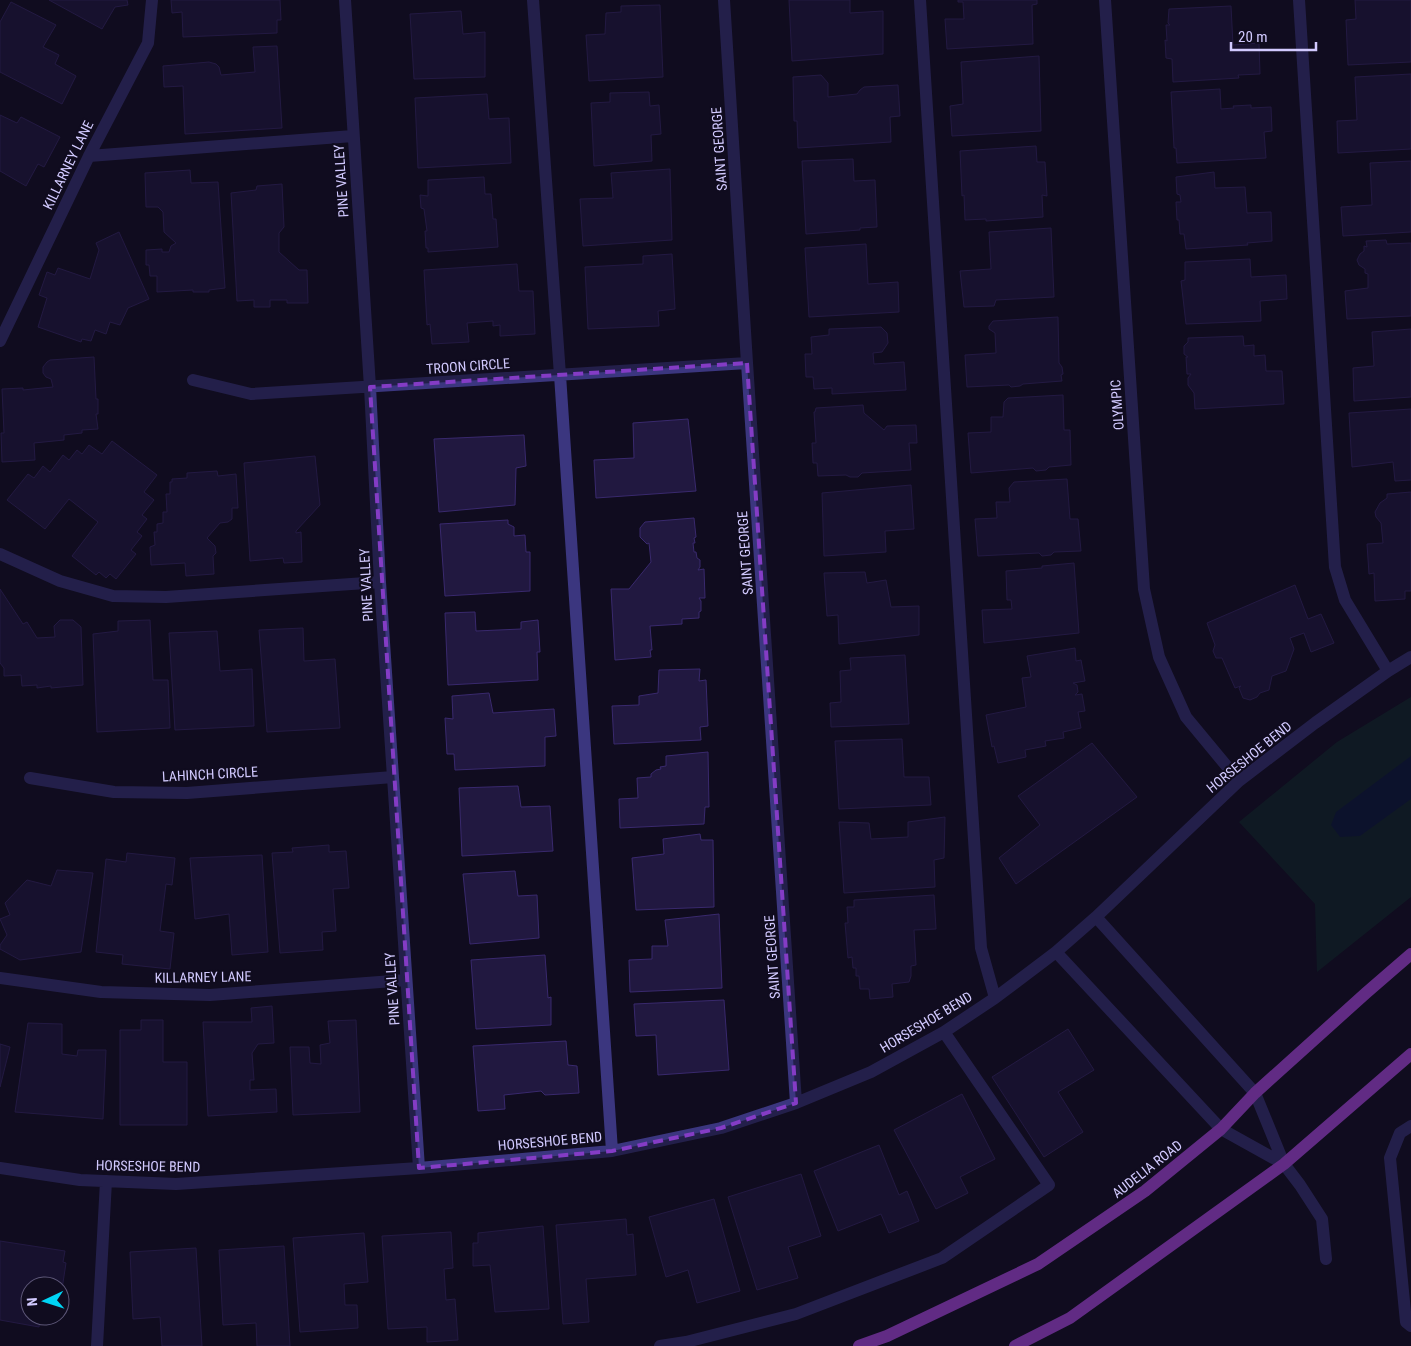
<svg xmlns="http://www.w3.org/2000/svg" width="1411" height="1346" viewBox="0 0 1411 1346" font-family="'Roboto Condensed',sans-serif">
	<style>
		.green { fill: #0f2929 }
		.water { fill: #08193c }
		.building { fill: #211840; stroke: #39296d }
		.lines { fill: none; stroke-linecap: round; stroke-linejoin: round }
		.minor { stroke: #3b367f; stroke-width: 12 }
		.major { stroke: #c451ff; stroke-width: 12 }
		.marked { fill: none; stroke: #843cc5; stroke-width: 4; stroke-dasharray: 10 6; stroke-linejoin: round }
		.labels { text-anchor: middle; stroke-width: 4; stroke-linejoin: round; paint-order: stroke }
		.street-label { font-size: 14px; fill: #d2caff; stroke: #100c1f }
	</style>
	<rect width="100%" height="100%" fill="#100c1f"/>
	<path class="green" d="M1411 697V897L1317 972 1315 904 1239 822 1337 742Z"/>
	<path class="water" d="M1411 756V799L1360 836 1340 837 1331 825 1336 812Z"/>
	<path class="building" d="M49 0H127L128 5 115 7 102 29Z
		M171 0H280L281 20H277V33L183 37 182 12 172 13Z
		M789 0H850V13L883 11V54L792 61Z
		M958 0H1037V4L1032 5 1033 44 947 49 945 19H964L963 2H958Z
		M1355 0H1411V62L1348 65 1346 20 1356 19Z
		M11 2 56 25 43 47 59 55 55 64 76 76 62 104 0 72V22Z
		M660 5 663 77 589 81 586 35 605 34 606 13 621 12V6Z
		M1231 6 1233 45 1259 43 1260 74 1238 75 1239 78 1173 82 1172 59 1166 58 1165 40 1167 41 1166 25H1170L1168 23 1169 9Z
		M461 11 463 34 485 32V77L414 79 410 14Z
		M277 46 282 128 185 134 183 86 164 87 163 66 209 62 216 64 219 67 221 75 255 72 253 47Z
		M1039 56 1041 131 952 136 950 106 963 104 961 62Z
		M1411 74V149L1338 153 1337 121 1357 120 1355 77Z
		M821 75 828 83V97L857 94 860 90 864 87 898 85 900 116 890 117 891 142 798 148 797 121H794L793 77Z
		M1220 89 1221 109 1234 108 1233 106 1251 105V108L1271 107 1272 131 1264 132 1266 158 1177 163 1176 148H1174L1171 92Z
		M649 92 650 106 659 105 661 134 651 135 652 161 594 166 591 103 610 102V93Z
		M487 94 489 119 509 118 511 163 418 168 415 98Z
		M0 115 17 123 21 117 60 137 44 167 38 164 26 186 0 171Z
		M1036 146 1037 162H1045L1047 196 1042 195 1043 217 986 221V219L965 220 964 195 962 196 960 151Z
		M853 159 854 181 875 180 877 227 860 228V230L806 234 802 161Z
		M1411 161V232L1343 236 1341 207 1372 205 1370 163Z
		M670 169 672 240 583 246 580 199 613 198 611 173Z
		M190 170 191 183 218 182 225 288 209 290V292H193V290L157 292V276H150L149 265H146V250L162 249V252H169L171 246 176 243 164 232 163 212 158 207H146L145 173Z
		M1214 172 1215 188 1245 187 1247 213 1271 212 1272 241 1247 243 1248 245 1186 249 1184 234H1180L1179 220H1177L1176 202H1181L1180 195 1177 194 1176 177Z
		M484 177 485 194H491L493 219H496L498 247 428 252V248H426L425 231H427L424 209 421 208 420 195 428 196V180Z
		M282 184 284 227 279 233V252L299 270H307L308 303H287V300H270V307H254V300L237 301 231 193 256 190 257 186Z
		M1051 228 1054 297 996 300 994 306 964 307 960 271 991 269 989 232Z
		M119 232 149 299 128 308 120 325 110 322 106 334 95 330 91 341 82 339 81 342 38 327 47 298 39 295 47 272 55 275 58 268 90 279 99 250 96 243Z
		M1386 240 1387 244 1411 243V316L1347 319 1345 291 1368 288V274L1365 273V269L1359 265 1357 260 1360 254 1364 251V246L1367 247 1366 241Z
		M866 244 868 284 898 282 899 312 809 317 805 248Z
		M672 254 675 309 658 311 659 326 588 329 585 267 643 264V256Z
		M1250 259 1251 277 1286 275 1287 299 1260 301 1261 321 1186 324 1181 281 1185 280V262Z
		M517 264 519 291H533L535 334 500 336V325L493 326V321L467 323 469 342 432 344 430 324 427 325 424 270Z
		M1058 317 1059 363 1062 367 1063 374 1061 375 1062 381 1023 384 1020 386 1011 387 1009 385 967 387 965 355 996 353 995 333 989 329V326L993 321Z
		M881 327 887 333 888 343 882 352 873 353 874 364 904 362 906 390 832 394V388L814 389 813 377H806L805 354H812L811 337 829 335V329Z
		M1411 329V397L1354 401 1353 368 1374 366 1372 332Z
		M1243 336 1244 346 1254 345V356L1265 355 1266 371H1282L1284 404 1195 409 1194 393 1188 385V378L1191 374H1187L1186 357H1188L1184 354V346L1188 342V338Z
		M94 357 96 399H98V414H96L98 429 82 430V433L64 435V440L34 443 35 460 2 462 1 433H4L2 389 23 388V390L53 387 51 379 46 377 43 373V367L47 362 50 360Z
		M1063 395 1064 430H1070L1071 465 1049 467 1046 470 1036 471 1033 468 971 473 968 433 991 432V417H1003L1004 402 1008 398Z
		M863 405 864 413 884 430 887 426 916 425 917 443H909L911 470 862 473 858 477H850L846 475 818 476 817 463H813L812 443H816L814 412H815L816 408Z
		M1411 409V480L1395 481 1393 462 1352 467 1349 413Z
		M688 419 696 491 596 498 594 460 634 458 633 423Z
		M524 435 526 466 516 468 515 505 439 512 434 439Z
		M112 441 157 475 144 492 154 500 142 515 147 519 137 532 142 536 131 550 136 554 116 579 110 574 106 578 99 572 96 575 72 556 98 522 69 499 45 529 7 500 28 474 34 478 43 466 50 472 63 455 69 460 77 450 82 454 89 445 102 454Z
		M315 456 320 505 296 531V533L301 532 302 562 284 563 283 558 250 561 244 463Z
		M217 471 218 476 236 474 238 508H232V519L228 522 220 523 207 538 215 546 216 553 213 556 214 574 186 576 185 563 151 565 150 547 155 545 154 532H157V524L163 523V512H167L166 494H170V482H172V479L187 478V473Z
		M1067 479 1070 519H1078L1081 551 1054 552 1051 555 1042 556 1039 553 978 556 975 519 997 518 996 502H1010L1009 488 1014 482Z
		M911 485 914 529 885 531 886 552 824 556 822 493Z
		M1411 492V591H1405V599L1375 601 1374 573 1369 574 1367 544 1383 543 1381 523 1376 517 1375 512 1380 503 1387 498V494Z
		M694 518 696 537 694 538 695 543H693L694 552H696L697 558 700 560V567L698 570 704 569 705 598H699L701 601V611L699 612V618L682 619V624L650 626 652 650H650L651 657 615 660 611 589H629L651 562 649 543 647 544 640 537V528L645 522Z
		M508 520V524L514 527V536L525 535 526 552H530V591L445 596 440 524Z
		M1074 563 1079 633 984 643 982 610 1012 609 1011 600H1007L1006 571 1042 568V566Z
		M865 572 867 583 886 580 891 607 919 606V635L839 644 838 615 827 616 824 573Z
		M1295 585 1308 619 1321 614 1334 643 1311 652 1304 633 1290 638 1294 649 1286 671 1272 676 1269 690 1260 693 1257 697 1250 700 1243 698 1239 688 1241 686 1235 688 1222 658H1216L1213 651 1215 645 1207 623Z
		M0 589 23 624 27 622 37 638 55 637 54 626 60 620H73L81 627 83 685 51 688V686L37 688V685L22 686 21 675 4 676V668L0 663Z
		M475 612 476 631 521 629V622L538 620 540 652H537L538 680 448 685 445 613Z
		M150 620 153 680H168L170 728 97 732 93 634 118 631V621Z
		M303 628 304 661 335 659 340 728 267 732 259 630Z
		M217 631 220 671 252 669 254 726 175 730 169 633Z
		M1075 648 1076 661 1081 660 1085 681 1073 683 1077 685 1078 692 1075 695 1082 694 1085 711 1078 712 1081 728 1063 732 1064 738 1045 741 1046 746 1025 750 1026 757 998 763 994 746 992 747 986 715 1026 707 1022 678 1031 677 1027 656Z
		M905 655 909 724 831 727 830 703 841 702 840 671 851 670 850 658Z
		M700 669 699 681 706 680 708 726 700 727 701 740 614 744 612 706 639 705V696L658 693 659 670Z
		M489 693 493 713 554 709 556 736 545 737V766L455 770 454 754H447L445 718 453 719 452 696Z
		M902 739 904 777H929L931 805 839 809 835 741Z
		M1092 743 1137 797 1016 884 999 858 1040 825 1018 796Z
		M708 752 709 807H705L704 824 620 828 619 799 638 798 637 778 651 777V774L656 770 661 769 660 767 666 766V756Z
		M518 786 521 807 550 806 553 851 462 856 459 788Z
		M945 817 944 858 934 860 935 887 844 893 839 822 869 823 871 839 908 837V822Z
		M700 834 701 840H713L714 907 636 910 632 858 664 854 663 839Z
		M329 845V852L346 851 349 888 333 889 336 931 322 932 323 950 280 953 272 853 293 852 292 848Z
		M127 853 175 858 172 885 166 884 160 931 174 933 170 969 122 964 123 955 96 952 106 859 126 862Z
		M262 855 268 952 232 955 229 914 195 919 190 858Z
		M57 870 93 873 81 952 20 960 0 949V945L7 935 0 919 10 915 5 903 27 880 51 886Z
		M515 871 518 896 537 895 539 938 470 944 463 874Z
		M934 895 936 929 914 930 916 965 911 966V976L909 982 892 984 893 997 870 999 869 989H860L859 976H856V968H853L852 957 848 958 845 923H848L847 907H854V900Z
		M719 914 722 988 630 992 629 960 652 959V946H668L665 920Z
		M545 955 548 998 551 997V1025L476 1029 471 960Z
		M724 1000 729 1070 658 1075 656 1035 636 1036 634 1004Z
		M272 1006 274 1043 258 1044 252 1053 254 1080H250V1090L276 1089 277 1112 208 1116 203 1022H252L251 1008Z
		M141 1020H163V1062H187V1125H120V1030H141Z
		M356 1020 360 1112 293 1115 290 1047H309L310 1063 321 1064 320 1045 330 1043 328 1021Z
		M28 1023 62 1024V1054L77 1056 78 1050H106L103 1119 15 1112Z
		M1068 1029 1094 1070 1058 1092 1083 1132 1044 1157 992 1077Z
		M566 1041 568 1065 577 1066 579 1093 545 1095 541 1091 504 1095 505 1109 478 1111 473 1046Z
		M0 1044 10 1047 0 1087Z
		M962 1094 995 1159 960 1177 968 1193 936 1209 894 1130Z
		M879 1145 899 1195 907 1191 919 1221 889 1233 881 1214 838 1231 814 1171Z
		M801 1174 821 1236 788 1247 798 1278 757 1290 728 1197Z
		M714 1199 740 1291 697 1303 688 1270 666 1277 649 1217Z
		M626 1219 627 1235 633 1234 636 1275 586 1279 589 1322 563 1324 556 1225Z
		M543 1226 549 1309 495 1312 490 1265 473 1266V1243H478V1233Z
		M451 1232 453 1268 444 1269 446 1300 455 1299 458 1340 427 1342V1327L388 1329 382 1236Z
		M364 1233 368 1282 344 1284 345 1305H357L358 1328 300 1332 293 1238Z
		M0 1241 65 1251 63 1262 66 1263 61 1296 60 1286H30V1316H41L39 1327 0 1320Z
		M284 1246 290 1346H257L256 1323 223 1325 219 1250Z
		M196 1248 202 1346H162L160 1317 133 1319 130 1252Z"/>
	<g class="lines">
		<path class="minor" d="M345 0 370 387 380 582 419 1168
			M533 0 560 375 612 1151
			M724 0 747 363 796 1103
			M920 0 981 948 995 998
			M1105 0 1144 589 1159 657 1186 717 1239 781
			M1299 0 1335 567 1345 600 1388 671
			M89 156 353 136
			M0 341 89 156 148 43 152 0
			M193 380 251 394 747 363
			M0 554 60 581 113 596 166 597 380 582
			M30 778 114 792 187 793 393 777
			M1096 917 1255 1093 1284 1164 1300 1185 1322 1219 1326 1259
			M1056 952 1221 1129 1284 1164
			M0 978 101 992 210 995 406 980
			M1411 1126 1400 1133 1390 1158 1406 1322 1411 1326
			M0 1168 80 1180 176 1184 419 1168 612 1151 721 1128 796 1103 871 1072 944 1032 995 998 1056 952 1096 917 1239 781 1315 723 1388 671 1411 657
			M97 1346 106 1181
			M660 1346 686 1342 796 1314 942 1258 1049 1185 944 1032"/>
		<path class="major" d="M859 1346 887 1336 1038 1264 1145 1191 1221 1129 1255 1093 1366 993 1411 954
			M1015 1346 1070 1318 1284 1164 1411 1054"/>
	</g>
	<path d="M0 0H1411V1346H0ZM747 363 796 1103 721 1128 612 1151 419 1168 370 387Z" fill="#100c1f" fill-opacity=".55" fill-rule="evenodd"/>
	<path class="marked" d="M747 363 796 1103 721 1128 612 1151 419 1168 370 387Z"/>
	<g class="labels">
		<g class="street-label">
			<text transform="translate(719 149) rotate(-94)" y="5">SAINT GEORGE</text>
			<text transform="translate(68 165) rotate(-64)" y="5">KILLARNEY LANE</text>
			<text transform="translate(341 181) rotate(-94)" y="5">PINE VALLEY</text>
			<text transform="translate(468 366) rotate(-4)" y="5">TROON CIRCLE</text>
			<text transform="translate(1117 405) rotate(-94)" y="5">OLYMPIC</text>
			<text transform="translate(745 553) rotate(-94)" y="5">SAINT GEORGE</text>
			<text transform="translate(366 585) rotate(-93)" y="5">PINE VALLEY</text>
			<text transform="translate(1249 757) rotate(-39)" y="5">HORSESHOE BEND</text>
			<text transform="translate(210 774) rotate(-3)" y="5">LAHINCH CIRCLE</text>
			<text transform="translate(772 957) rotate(-94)" y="5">SAINT GEORGE</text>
			<text transform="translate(203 977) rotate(-1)" y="5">KILLARNEY LANE</text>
			<text transform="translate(392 989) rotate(-94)" y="5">PINE VALLEY</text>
			<text transform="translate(926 1022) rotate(-31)" y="5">HORSESHOE BEND</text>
			<text transform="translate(550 1141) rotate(-5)" y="5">HORSESHOE BEND</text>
			<text transform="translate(148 1166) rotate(1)" y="5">HORSESHOE BEND</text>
			<text transform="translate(1147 1169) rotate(-38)" y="5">AUDELIA ROAD</text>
		</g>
	</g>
	<g transform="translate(45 1301) rotate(266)"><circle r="24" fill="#100c1f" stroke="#5e5879"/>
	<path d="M0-4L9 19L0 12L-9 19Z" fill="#00d5f5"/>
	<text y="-8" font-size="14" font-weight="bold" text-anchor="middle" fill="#d2caff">N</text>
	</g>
	<path d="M1231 42v8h85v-8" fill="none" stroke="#d2caff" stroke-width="2.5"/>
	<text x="1238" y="42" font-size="15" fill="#d2caff" stroke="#100c1f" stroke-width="4" paint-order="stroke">20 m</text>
</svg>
